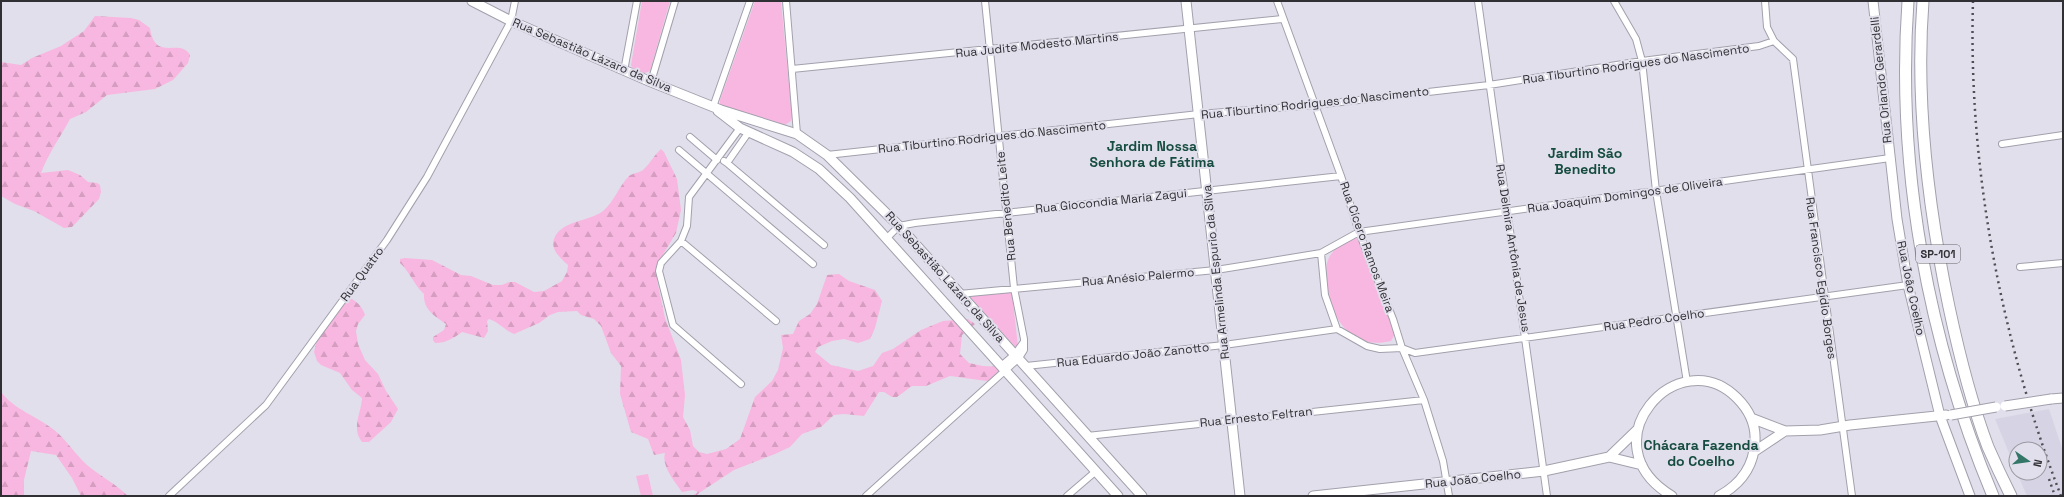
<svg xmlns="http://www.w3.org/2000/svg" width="2064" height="497" viewBox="0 0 2064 497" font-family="'Space Grotesk',sans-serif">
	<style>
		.built { fill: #d6d3e5 }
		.forest { fill: url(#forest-firs) }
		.park { fill: #f8b7e0 }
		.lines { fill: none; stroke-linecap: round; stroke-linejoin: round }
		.street-casing { stroke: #a2a0ac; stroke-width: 8 }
		.secondary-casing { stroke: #a2a0ac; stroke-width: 11 }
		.highway-casing { stroke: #a2a0ac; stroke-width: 13 }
		.street { stroke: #fff; stroke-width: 6 }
		.secondary { stroke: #fff; stroke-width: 9 }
		.highway { stroke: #fff; stroke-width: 11 }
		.rail { stroke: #504e54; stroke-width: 2.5; stroke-dasharray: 2 4; stroke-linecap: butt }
		.secondary-bridge-casing { stroke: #a2a0ac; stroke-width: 11; stroke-linecap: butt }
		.secondary-bridge { stroke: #fff; stroke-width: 9 }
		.labels { text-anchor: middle; stroke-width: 4; stroke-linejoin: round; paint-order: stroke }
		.shield { fill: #e1dfeb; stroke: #65646a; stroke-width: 1 }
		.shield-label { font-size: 11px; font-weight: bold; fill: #302f33 }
		.street-label { font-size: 12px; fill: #302f33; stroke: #e1dfeb }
		.quarter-label { font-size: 14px; font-weight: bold; fill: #174d41; stroke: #e1dfeb }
	</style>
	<defs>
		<pattern id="forest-firs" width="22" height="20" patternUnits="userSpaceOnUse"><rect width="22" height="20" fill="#f8b7e0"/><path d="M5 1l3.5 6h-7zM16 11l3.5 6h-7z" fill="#d59ec1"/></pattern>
	</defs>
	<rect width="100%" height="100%" fill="#e1dfeb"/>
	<path class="built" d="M2049 409 2063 451V496H2027L2017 473H2040V449H2016V470L1995 419Z"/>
	<path class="forest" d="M95 16 131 18 139 20 150 28C155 63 180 37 190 55L188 63 173 80 155 89 107 95 86 112 70 119C60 138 49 152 41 173L68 170 80 175 88 182 97 183 100 185 101 192 99 199 72 227 64 228 34 211 15 204 1 196V62L21 65 32 58 61 46 84 31Z
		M661 149 664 152 677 179 681 210 676 233 658 263 657 280 665 318 681 360 685 395 683 417 690 430 693 446 699 452 707 454 726 449 740 439 755 397 772 381 778 370 783 348 781 335 793 334 799 321 810 314 817 304 827 275 839 274 849 281 875 290 882 301 875 328 870 339 858 343 844 339 832 341 818 347 815 352 831 365 858 371 873 366 882 353 893 349 921 330 943 321 968 319 975 324 962 335 960 354 969 363 983 366 1003 367 994 382 950 376 926 386H912L897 397H892L884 392H879L864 416 844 414 834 415 821 427 802 434 790 447 775 454 734 470 699 493 696 496H692L698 492 693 490 682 492C675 482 661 466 665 453L654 455 648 439 631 432 620 394 621 366 611 353 601 326 594 319 581 315 577 311 558 312 550 315 539 323 514 334C504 330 499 322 489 319L487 321 488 331 484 338 462 332C454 338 446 343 435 343L433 340V337L444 330 446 324C434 316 423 309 424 294 414 285 410 272 400 263V259L405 258 432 260 461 275 471 276 493 285H502L509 282H515L534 292 544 291 562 281 567 272 568 265C561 259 550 249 554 239 561 220 589 222 603 211 614 202 619 186 629 176 633 173 639 173 643 170 650 164 654 155 661 149Z
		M342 296C353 297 362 305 365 315L358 324 356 331 358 344 365 360 378 374 386 391 398 409 391 422 369 442H362C351 428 361 414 362 398L352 390 340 373 321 365 317 361 314 352 318 337Z
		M1 392C15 410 36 416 53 429 66 439 75 454 87 465 100 476 116 484 128 496H81L72 478 56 455 31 451 24 480V496H1Z"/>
	<path class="park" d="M642 1H670L650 71 642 74 633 69 631 65Z
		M755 1H781L792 116 791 121 785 125 720 105V100Z
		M1353 238 1361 239 1395 334 1391 341C1351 351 1329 317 1327 281 1327 274 1325 267 1328 260 1332 249 1344 243 1353 238Z
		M1012 292 1018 347 1016 348 970 297V295Z
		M648 474 653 496H641L636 476Z"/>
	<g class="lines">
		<defs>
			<path id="street" d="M786 1 797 134
				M1277 1 1341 176 1359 232 1393 319 1402 348 1424 400 1443 461 1449 496
				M1478 1 1547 496
				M1614 1 1636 39 1642 61 1656 191 1687 382
				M1765 1 1767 27 1774 41
				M792 69 1282 19
				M624 71 637 1
				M651 82 675 1
				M713 107 750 1
				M740 128 689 197 687 226 681 241 661 263 659 271 673 325 741 384
				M690 137 717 160
				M2002 144 2063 135
				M679 150 813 264
				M827 155 1199 114 1315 105 1489 85 1642 61 1759 46 1774 41 1793 59 1852 496
				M724 161 727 163 748 133
				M727 163 824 245
				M886 239 899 226 915 223 1341 176
				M681 241 776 321
				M1321 253 1325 295 1337 329
				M2020 267 2063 263
				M959 294 1216 270 1321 253 1359 232 1890 158
				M1001 366 1015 354 1023 343
				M1026 366 1224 345 1337 329 1367 346 1380 349 1402 348 1415 353 1908 285
				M1087 436 1424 400
				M169 496 266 405 387 240 427 177 511 21 515 1
				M866 496 1019 358 1024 350V339L1014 288 985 1
				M1067 496 1095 472"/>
			<path id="secondary" d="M472 1 511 21 651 82 721 110 797 134 827 155 899 226 1142 496
				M1186 1 1240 496
				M1873 1 1897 219 1908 285 1940 416 1970 496
				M718 111 740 128 793 152 819 169 850 198 1118 496
				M2051 399 2063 398
				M1751 418 1785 431 1820 430 1850 425 1946 415
				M1755 451 1785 431
				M1609 457 1638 429
				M1313 496 1544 471 1609 457 1642 465
				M1672 496C1585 444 1678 339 1737 398 1748 409 1756 424 1755 441 1754 466 1741 484 1719 496"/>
			<path id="highway" d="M1908 1C1896 169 1928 341 1993 496
				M1923 1C1915 104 1928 207 1949 307 1959 354 1971 402 1988 447 1995 463 2003 480 2011 496"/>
		</defs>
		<use href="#street" class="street-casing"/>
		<use href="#secondary" class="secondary-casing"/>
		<use href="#highway" class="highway-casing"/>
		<use href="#street" class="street"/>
		<use href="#secondary" class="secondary"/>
		<use href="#highway" class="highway"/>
		<path class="rail" d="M1973 1C1968 168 2001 340 2061 496
			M2049 479 2055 496"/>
		<defs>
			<path id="secondary-bridge" d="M2005 406 2051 399
				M1951 415 1996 407"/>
		</defs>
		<use href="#secondary-bridge" class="secondary-bridge-casing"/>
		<use href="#secondary-bridge" class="secondary-bridge"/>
	</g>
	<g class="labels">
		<rect class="shield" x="1916" y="245" width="44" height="18" rx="3"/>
		<g class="shield-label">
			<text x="1938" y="258">SP-101</text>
		</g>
		<g class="street-label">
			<text transform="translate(1037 45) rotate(-6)" y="4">Rua Judite Modesto Martins</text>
			<text transform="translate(592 55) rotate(23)" y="4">Rua Sebastião Lázaro da Silva</text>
			<text transform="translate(1636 64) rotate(-8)" y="4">Rua Tiburtino Rodrigues do Nascimento</text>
			<text transform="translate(1881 80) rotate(-96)" y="4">Rua Orlando Gerardelli</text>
			<text transform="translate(1315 103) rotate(-6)" y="4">Rua Tiburtino Rodrigues do Nascimento</text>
			<text transform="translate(992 137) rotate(-6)" y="4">Rua Tiburtino Rodrigues do Nascimento</text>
			<text transform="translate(1625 195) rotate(-8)" y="4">Rua Joaquim Domingos de Oliveira</text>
			<text transform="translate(1111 201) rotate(-6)" y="4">Rua Giocondia Maria Zagui</text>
			<text transform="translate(1006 206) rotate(-96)" y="4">Rua Benedito Leite</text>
			<text transform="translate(1367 247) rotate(70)" y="4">Rua Cícero Ramos Meira</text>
			<text transform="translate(1513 248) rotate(81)" y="4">Rua Delmira Antônia de Jesus</text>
			<text transform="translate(1216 272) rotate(-96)" y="4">Rua Armelinda Espurio da Silva</text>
			<text transform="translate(362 274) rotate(-54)" y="4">Rua Quatro</text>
			<text transform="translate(945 277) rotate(48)" y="4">Rua Sebastião Lázaro da Silva</text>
			<text transform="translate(1138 277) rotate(-5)" y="4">Rua Anésio Palermo</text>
			<text transform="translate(1821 278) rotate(82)" y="4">Rua Francisco Egídio Borges</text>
			<text transform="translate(1911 288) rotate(78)" y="4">Rua João Coelho</text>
			<text transform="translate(1654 320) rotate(-8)" y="4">Rua Pedro Coelho</text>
			<text transform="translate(1133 355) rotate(-6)" y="4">Rua Eduardo João Zanotto</text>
			<text transform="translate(1256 417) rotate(-6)" y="4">Rua Ernesto Feltran</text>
			<text transform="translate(1473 479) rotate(-6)" y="4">Rua João Coelho</text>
		</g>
		<g class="quarter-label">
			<text x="1152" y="151">Jardim Nossa<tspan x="1152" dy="16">Senhora de Fátima</tspan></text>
			<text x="1585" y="158">Jardim São<tspan x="1585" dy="16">Benedito</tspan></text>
			<text x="1701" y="450">Chácara Fazenda<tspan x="1701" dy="16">do Coelho</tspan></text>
		</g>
	</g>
	<rect width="2064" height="497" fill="none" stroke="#302f33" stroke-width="4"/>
	<g transform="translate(2028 461) rotate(103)"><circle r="19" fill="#e1dfeb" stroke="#9a99a1"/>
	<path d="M0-3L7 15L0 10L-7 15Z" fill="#347667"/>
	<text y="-6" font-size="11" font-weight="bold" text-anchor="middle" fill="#302f33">N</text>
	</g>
</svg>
